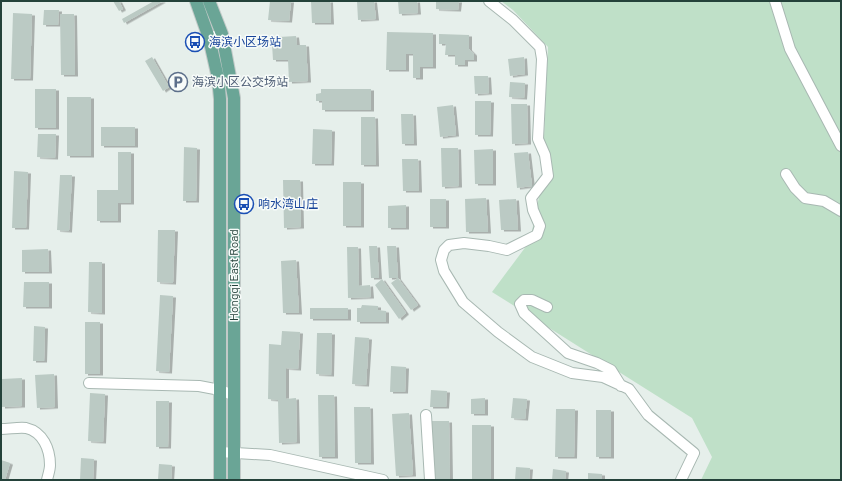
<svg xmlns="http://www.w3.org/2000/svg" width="842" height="481" viewBox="0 0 842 481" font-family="Barlow,'Noto Sans SC',sans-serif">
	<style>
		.green { fill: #bfe0c8 }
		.building { fill: #bbcac4; filter: url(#shadow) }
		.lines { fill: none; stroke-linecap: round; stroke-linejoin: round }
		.minor-casing { stroke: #a8b8b2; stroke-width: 12 }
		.major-casing { stroke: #c2cac8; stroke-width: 14 }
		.minor { stroke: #fff; stroke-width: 10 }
		.major { stroke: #6aa596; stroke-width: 12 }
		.labels { text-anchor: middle; stroke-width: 3; stroke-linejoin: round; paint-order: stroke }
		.transit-label { font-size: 12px; fill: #164399; stroke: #f7fbf9; text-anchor: start }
		.service-label { font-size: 12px; fill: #4e5e75; stroke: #f7fbf9; text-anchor: start }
		.street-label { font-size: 12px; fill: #24423a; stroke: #f7fbf9 }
	</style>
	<defs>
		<filter id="shadow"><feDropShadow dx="3" dy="1.5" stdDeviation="0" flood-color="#0004"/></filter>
	</defs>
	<rect width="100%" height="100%" fill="#e6efeb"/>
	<path class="green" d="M501 1H841V480H701L712 457 692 418 492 292 530 241 542 182 548 47 513 10Z"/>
	<path class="building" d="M113 1H119L123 9 119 11Z
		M154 1H163L124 23 122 19Z
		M270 1H291L289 21 268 20Z
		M311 1H330L331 23H312Z
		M357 1H374L376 19 358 20Z
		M398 1H417L418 13 399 14Z
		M436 1H459L458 10 436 9Z
		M44 10H59L58 25H43Z
		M13 13 32 14 30 79H11Z
		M60 14H74L75 75H61Z
		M387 32 433 33V67H420V78H413V54H406V70H386Z
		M439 34 469 35V49L474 54V60H465V65H455V55H445L446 44H439Z
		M296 36 297 45H306L308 81 289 82 288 60H273L272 44H280L279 37Z
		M152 57 169 87 163 91 145 61Z
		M524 57 525 74 510 76 508 59Z
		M474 76H488L489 93 475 94Z
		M510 82 525 83 524 98 509 97Z
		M35 89H56V128H35Z
		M321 89H371V110H322V101H316V94L321 93Z
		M67 97H91V156H67Z
		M475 101H491L490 135H475Z
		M511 104H527L528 143 512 144Z
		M453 105 456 135 440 137 437 107Z
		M401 114H413L414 144H402Z
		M361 117H375L376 165H361Z
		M101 127H135V146H101Z
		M313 129 332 130 331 164H312Z
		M38 134H56L55 158 37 157Z
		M184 147 197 148 196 201H183Z
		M441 148H458L459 186 442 187Z
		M493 149V184H475L474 150Z
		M118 152H131V203H118V221H97V190H118Z
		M528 152 532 186 517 188 514 153Z
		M402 159H418L419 191H403Z
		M14 171 28 172 26 228H12Z
		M60 175H72L69 231 57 230Z
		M283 180H300L301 227 284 228Z
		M343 182H361V226H343Z
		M486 198 488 232H466L465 199Z
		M430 199H446V227H430Z
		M516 199 518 230H501L499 200Z
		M406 205V228H388V206Z
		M158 230H175L173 283 157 282Z
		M369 246H377L379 278H371Z
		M387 246H396L398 278H389Z
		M347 247H358L359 286 370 285 371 297 348 298Z
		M48 249 49 272H22V250Z
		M296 260 299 313H283L281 261Z
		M89 262H102V313L88 312Z
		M398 278 418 305 411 310 391 283Z
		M382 279 406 313 399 319 375 285Z
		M24 282H49V307H23Z
		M160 295 173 296 169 372 156 371Z
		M362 305 378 306V310L386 311V322H357V308H361Z
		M310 308H348V319H310Z
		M85 322H100V374H85Z
		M34 326 45 327 44 361H33Z
		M282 331 300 332 298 369 286 368V399L296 398 297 442 279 443 278 400 268 399 269 344 281 345Z
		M317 333H332L331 375 316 374Z
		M355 337 369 338 366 385 352 384Z
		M391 366 406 367 405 392H390Z
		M54 374 55 407 37 408 35 375Z
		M22 378V406L2 407V379Z
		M431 390 447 391 446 407H430Z
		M90 393 105 394 103 442 88 441Z
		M318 395H334L335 457H319Z
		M485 398V414H471V399Z
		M513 398 527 399 525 419 511 418Z
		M156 401H169L168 447H156Z
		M354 407H370L371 463H355Z
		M556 409H575L574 457H555Z
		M596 410H611V457H596Z
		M409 413 413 475 396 476 392 414Z
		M430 421H449L450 480H431Z
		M472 425H491V480H472Z
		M81 458 94 459 93 480H80Z
		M1 460 10 463 5 480H1Z
		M159 464 172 465 171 480H158Z
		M516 467 530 468 529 480H515Z
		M553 469 566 471 565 480H552Z
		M588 473 602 474V480H588Z"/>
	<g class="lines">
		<defs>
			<path id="minor" d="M489 1 513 20 540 47 542 59 538 139 545 155 548 176 531 198 533 210 540 226 537 235 507 250 489 246 464 243 449 245 444 250 441 260 444 271 463 302 498 332 532 357 572 373 603 377 629 389 648 415 694 453 681 480
				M775 1 790 49 841 146
				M200 40 222 34
				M786 174 795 188 805 198 824 201 841 211
				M547 307 532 300H524L520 304 524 313 568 353 597 363 611 370 621 386
				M89 383 199 386 220 390 233 395
				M426 415 430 480
				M1 429C9 429 19 427 26 428 43 432 50 449 50 465 50 470 48 475 47 480
				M220 452 270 455 383 480"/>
			<path id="major" d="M196 1 209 38 218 78 220 99V480
				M209 1 222 34 234 98V480"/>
		</defs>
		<use href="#minor" class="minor-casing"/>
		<use href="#major" class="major-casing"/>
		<use href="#minor" class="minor"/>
		<use href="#major" class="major"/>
	</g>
	<defs>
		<symbol id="bus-ring" viewBox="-11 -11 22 22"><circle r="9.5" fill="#f7fbf9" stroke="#1a4fb4" stroke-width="1.5"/><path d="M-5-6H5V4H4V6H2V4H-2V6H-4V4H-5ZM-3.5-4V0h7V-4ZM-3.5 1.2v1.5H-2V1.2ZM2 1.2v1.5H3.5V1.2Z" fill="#1a4fb4"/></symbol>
		<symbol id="parking-ring" viewBox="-11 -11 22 22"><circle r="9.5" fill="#f7fbf9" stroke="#5c6f8a" stroke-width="1.5"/><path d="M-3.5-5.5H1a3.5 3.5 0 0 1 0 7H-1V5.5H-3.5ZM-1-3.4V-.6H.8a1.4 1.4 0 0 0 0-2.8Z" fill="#5c6f8a"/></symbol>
	</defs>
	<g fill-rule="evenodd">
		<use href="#bus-ring" x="184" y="31" width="22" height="22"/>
		<use href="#parking-ring" x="167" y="71" width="22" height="22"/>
		<use href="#bus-ring" x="233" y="193" width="22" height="22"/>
	</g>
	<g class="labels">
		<g class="transit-label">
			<text x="209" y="46">海滨小区场站</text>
			<text x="258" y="208">响水湾山庄</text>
		</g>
		<g class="service-label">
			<text x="192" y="86">海滨小区公交场站</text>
		</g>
		<g class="street-label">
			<text transform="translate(234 275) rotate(-90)" y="4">Hongqi East Road</text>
		</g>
	</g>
	<rect width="842" height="481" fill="none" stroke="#24423a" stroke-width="4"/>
</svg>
